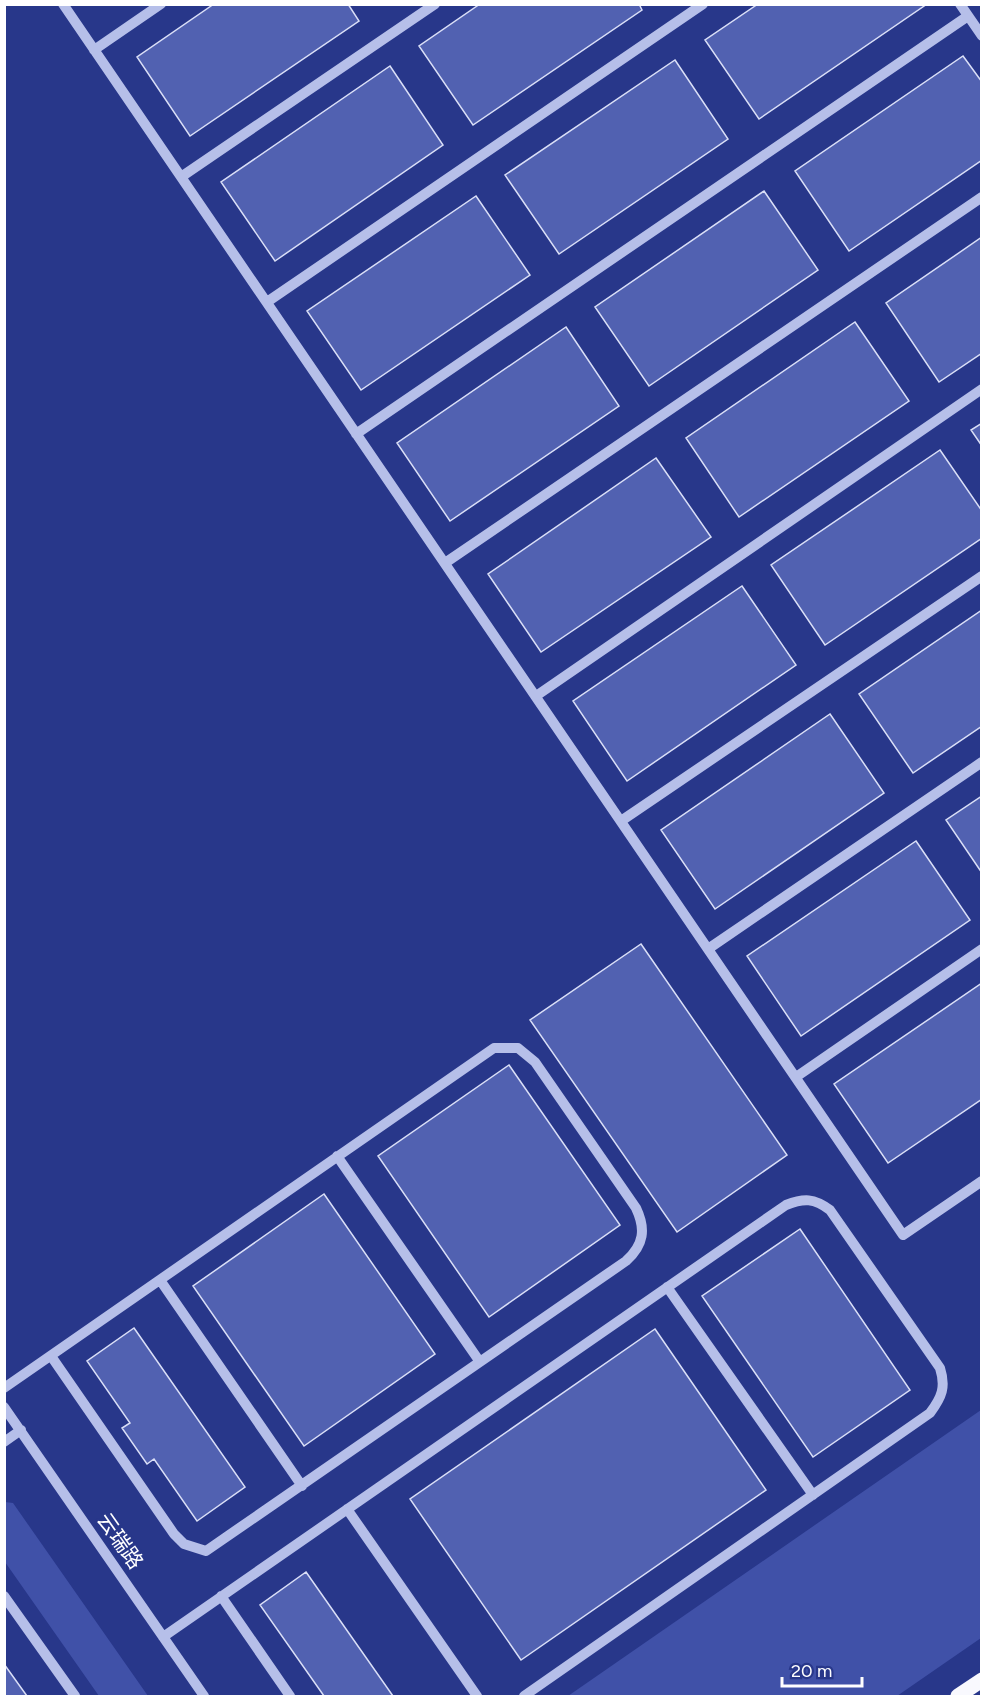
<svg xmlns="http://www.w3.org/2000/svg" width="986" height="1701" viewBox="0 0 986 1701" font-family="Figtree,'Noto Sans SC',sans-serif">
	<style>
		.green { fill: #4051a8 }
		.building { fill: #5161b1; stroke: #dadff7; stroke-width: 1.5 }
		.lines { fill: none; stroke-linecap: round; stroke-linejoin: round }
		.minor { stroke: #b6bfe9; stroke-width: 10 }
		.major { stroke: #f9f9fe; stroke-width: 15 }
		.labels { text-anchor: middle; stroke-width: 5; stroke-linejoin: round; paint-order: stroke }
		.street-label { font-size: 21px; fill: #fff; stroke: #28378a }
	</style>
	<rect width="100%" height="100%" fill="#28378a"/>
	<path class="green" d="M981 1410V1638L897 1696H568Z
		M5 1502 13 1503 148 1696H99L5 1562Z"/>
	<path class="building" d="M214 4H348L359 21 190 136 137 57Z
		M480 4H639L642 10 473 125 419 46Z
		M758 4H927L759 119 705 40Z
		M963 56 982 82V160L849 251 795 171Z
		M675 60 728 139 559 254 505 175Z
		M390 66 443 145 275 261 221 182Z
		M764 191 818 270 649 386 595 307Z
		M476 196 530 275 361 390 307 311Z
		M982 237V353L939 382 886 303Z
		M855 322 909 401 739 517 686 438Z
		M566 327 619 406 450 521 397 443Z
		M982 423V446L971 430Z
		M940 450 982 511V538L825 645 771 565Z
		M656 458 711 537 541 652 488 574Z
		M742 586 796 665 627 781 573 701Z
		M982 610V726L913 773 859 694Z
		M830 714 884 793 715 909 661 830Z
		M982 796V873L946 820Z
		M916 841 970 920 801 1036 747 956Z
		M641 944 787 1155 677 1232 530 1020Z
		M982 983V1099L888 1163 834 1084Z
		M509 1065 620 1225 489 1317 378 1156Z
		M324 1194 435 1354 304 1446 193 1286Z
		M800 1229 910 1390 813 1457 702 1296Z
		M134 1328 245 1487 197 1521 154 1459 147 1464 122 1428 130 1423 87 1361Z
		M655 1329 766 1490 521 1660 410 1499Z
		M306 1572 393 1696H324L260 1605Z
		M4 1664 27 1696H4Z"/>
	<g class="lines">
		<path class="minor" d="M63 4 903 1235 982 1181
			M960 4 982 36
			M94 50 161 4
			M181 177 435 4
			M267 302 703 4
			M356 434 968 16
			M445 563 982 197
			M536 696 982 389
			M621 821 982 576
			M708 949 982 762
			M796 1077 982 949
			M337 1156 480 1362
			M160 1280 302 1486
			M667 1287 813 1495
			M4 1388 494 1048H518L535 1062 636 1208C646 1229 644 1245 626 1261L206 1551 184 1544 174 1534 51 1356
			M4 1407 204 1696
			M4 1442 21 1430
			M347 1509 477 1696
			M4 1596 75 1696
			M221 1596 290 1696
			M163 1637 786 1205C804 1198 814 1198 830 1210L940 1368C946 1387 942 1397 930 1413L524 1696"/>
		<path class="major" d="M958 1696 982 1680"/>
	</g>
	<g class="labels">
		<g class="street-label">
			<text transform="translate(120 1541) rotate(55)" y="7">云瑞路</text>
		</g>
	</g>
	<rect width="986" height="1701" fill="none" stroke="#ffffff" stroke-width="12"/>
	<path d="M782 1677v9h80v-9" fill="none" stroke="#ffffff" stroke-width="3"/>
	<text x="791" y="1677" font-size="18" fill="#ffffff" stroke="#28378a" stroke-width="4.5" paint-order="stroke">20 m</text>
</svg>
